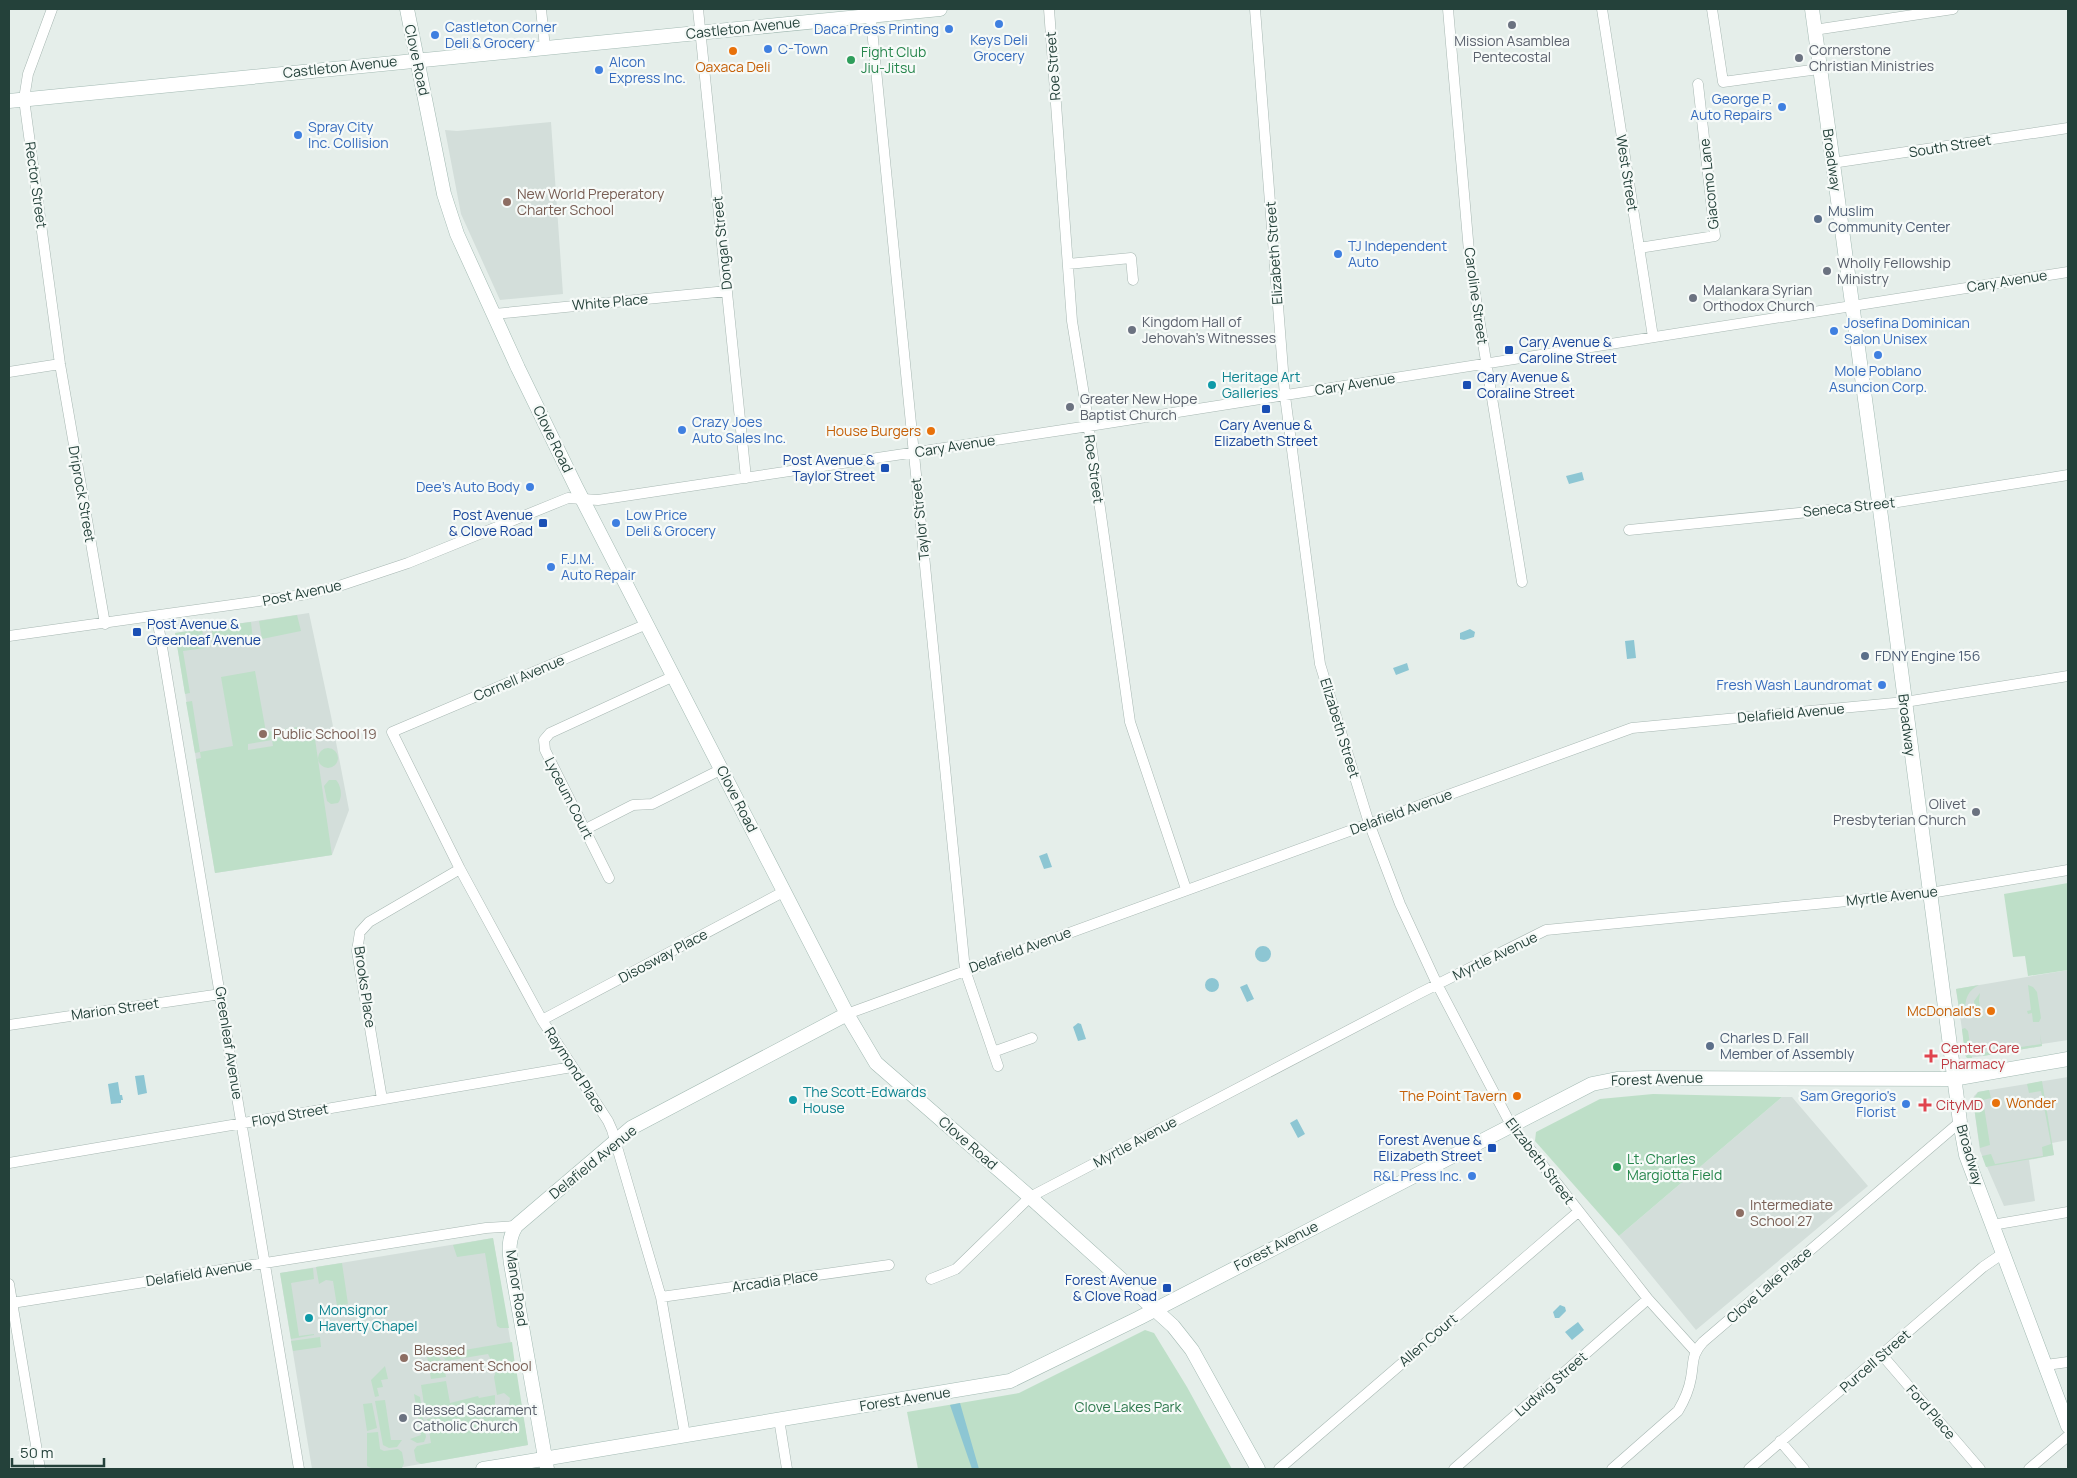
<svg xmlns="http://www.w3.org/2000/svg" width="2077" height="1478" viewBox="0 0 2077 1478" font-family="Manrope,sans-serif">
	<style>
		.built { fill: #d3deda }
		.green { fill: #bedfc8; fill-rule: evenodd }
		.water { fill: #8dc6d3 }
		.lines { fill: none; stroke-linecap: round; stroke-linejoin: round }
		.street-casing { stroke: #a7b7b2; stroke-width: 11 }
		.secondary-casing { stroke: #a3bab3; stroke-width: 15 }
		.street { stroke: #fff; stroke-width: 10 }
		.secondary { stroke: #fff; stroke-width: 14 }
		.shop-dot { fill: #3f7fe0; stroke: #f6faf8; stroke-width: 2 }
		.worship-dot { fill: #6b7280; stroke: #f6faf8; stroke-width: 2 }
		.food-dot { fill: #e8710a; stroke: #f6faf8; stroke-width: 2 }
		.leisure-dot { fill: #2e9e5b; stroke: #f6faf8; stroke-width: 2 }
		.education-dot { fill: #8d6e63; stroke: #f6faf8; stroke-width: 2 }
		.service-dot { fill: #5c6f8a; stroke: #f6faf8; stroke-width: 2 }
		.transit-dot { fill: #1a4fb4; stroke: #f6faf8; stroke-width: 2 }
		.culture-dot { fill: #0f9aa8; stroke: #f6faf8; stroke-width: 2 }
		.health-dot { fill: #e0444e; stroke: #f6faf8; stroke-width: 2 }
		.labels { text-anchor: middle; stroke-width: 4.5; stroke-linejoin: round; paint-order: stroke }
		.shop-label { font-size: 14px; fill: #366cbe; stroke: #f6faf8; text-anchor: start }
		.street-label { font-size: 14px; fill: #24413a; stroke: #f6faf8 }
		.worship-label { font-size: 14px; fill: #5b616d; stroke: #f6faf8; text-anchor: start }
		.leisure-label { font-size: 14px; fill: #27864d; stroke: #f6faf8; text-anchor: start }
		.food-label { font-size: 14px; fill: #c56008; stroke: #f6faf8; text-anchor: end }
		.education-label { font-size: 14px; fill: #785e54; stroke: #f6faf8; text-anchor: start }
		.service-label { font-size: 14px; fill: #4e5e75; stroke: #f6faf8; text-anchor: start }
		.transit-label { font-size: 14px; fill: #164399; stroke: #f6faf8; text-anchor: end }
		.culture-label { font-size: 14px; fill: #0d838f; stroke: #f6faf8; text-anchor: start }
		.health-label { font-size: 14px; fill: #be3a42; stroke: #f6faf8; text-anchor: start }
		.park-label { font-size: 14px; fill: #2d784d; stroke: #f6faf8 }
	</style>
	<rect width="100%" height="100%" fill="#e5eeea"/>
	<path class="built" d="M551 122 563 294 500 300 461 214 445 130 457 131Z
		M309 613 331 716 349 810 332 855 215 873 175 633Z
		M2068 970V1040L2042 1044V1046L1983 1056 1969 1058 1966 1056 1956 989Z
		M2068 1077V1140L2052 1143 2054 1155 2029 1160 2035 1201 2004 1206 1980 1151 1973 1100 1974 1096 1978 1092Z
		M1782 1097H1792L1868 1186 1696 1330 1619 1236Z
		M493 1238 528 1445 392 1469H312L280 1273Z"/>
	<path class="green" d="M297 615 301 631 262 639 259 621Z
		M251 622 253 640 215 646 211 627Z
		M202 629 205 648 183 651 190 693 185 694 175 633Z
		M255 671 266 732 298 727 301 742 315 739 332 855 215 873 196 759 201 758 200 752 195 753 186 702 192 701 200 752 233 746 221 677ZM272 740 273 746 248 750V744Z
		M318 758a10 10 0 1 1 20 0a10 10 0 1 1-20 0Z
		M329 780H336C341 785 343 798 338 803L331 804 327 801 324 786Z
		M2068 883V970L2028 976 2025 956 2013 957 2004 894Z
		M1979 985C1967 991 1965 999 1965 1012L1960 1014 1956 989Z
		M2028 985 2033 987 2037 992 2041 1018 2039 1022H2033L2032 1013 2028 1014 2027 1011 2031 1010Z
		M1980 993 1979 1000 1981 1016 1984 1017 1976 1019 1974 1001Z
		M1965 1028 1968 1031 1972 1058H1967L1965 1055 1962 1029Z
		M2040 1034 2042 1046 1983 1056V1053L2041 1044Z
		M2042 1081 2054 1155 1986 1167 1982 1156 1991 1154 1995 1164 2043 1156 2042 1147 2051 1144 2041 1091 2029 1093 2027 1084Z
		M1989 1090 1991 1098 1983 1100 1990 1145 1980 1148 1973 1100 1978 1092Z
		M1653 1094 1782 1097 1619 1236 1535 1141 1536 1132 1600 1099Z
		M493 1238 509 1328H500L497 1326 485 1253 457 1257 453 1245Z
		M342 1263 348 1304 337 1306 333 1281 326 1280 319 1284 316 1267Z
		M313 1268 314 1279 291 1283 299 1336 314 1334V1335L291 1339 280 1273Z
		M1145 1330 1154 1333 1187 1387 1232 1469H918L907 1412 1019 1393Z
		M320 1337 321 1347 293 1351 291 1341Z
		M512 1342 515 1365 495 1368 488 1354 446 1361 441 1354Z
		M437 1354 444 1365 446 1377 431 1379 427 1356Z
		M385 1366 388 1379 381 1380 383 1387 377 1388 379 1396 375 1397 371 1380Z
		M516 1368 528 1445 421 1464 416 1461 414 1450 417 1446 431 1443 427 1419 440 1416 439 1412 438 1415 426 1417 421 1385 446 1381 450 1403 478 1396 479 1398 495 1395V1406L503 1409 509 1405 510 1398 504 1393 497 1395 494 1377 496 1371Z
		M414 1394 420 1397 426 1437 424 1442 417 1443 410 1439 421 1435Z
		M385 1400 391 1440H402L397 1447 389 1448 383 1445 375 1401Z
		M372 1403 377 1428 367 1431 363 1404Z
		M378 1432 380 1449 384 1451 398 1449 402 1452 404 1463 402 1468 373 1469 367 1466V1433Z"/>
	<path class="water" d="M1582 472 1584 480 1569 484 1566 476Z
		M1470 629 1475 632 1474 637 1464 640 1460 639V633Z
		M1634 640 1636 658 1627 659 1625 641Z
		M1407 663 1409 670 1396 675 1393 668Z
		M1047 853 1052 867 1044 869 1039 856Z
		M1255 954a8 8 0 1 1 16 0a8 8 0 1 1-16 0Z
		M1205 985a7 7 0 1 1 14 0a7 7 0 1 1-14 0Z
		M1247 984 1254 999 1247 1002 1240 987Z
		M1078 1023 1081 1024 1086 1039 1078 1041 1073 1027Z
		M144 1075 147 1093 138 1095 135 1076Z
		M118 1082 120 1095H122L123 1100H121V1103L111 1104 108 1084Z
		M1297 1119 1305 1134 1298 1138 1290 1123Z
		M1560 1305 1565 1307 1566 1311 1559 1318H1555L1553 1312Z
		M1578 1322 1584 1330 1572 1340 1565 1332Z
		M960 1403 979 1469H972L950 1405Z"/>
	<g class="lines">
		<defs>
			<path id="street" d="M52 9 28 74 24 99 60 364 105 624
				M541 9 545 48
				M698 9 746 478
				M870 9 965 970 998 1066
				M1049 9 1072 321 1085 401 1130 722 1186 889
				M1255 9 1285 396 1320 664 1369 823 1400 904 1437 984 1511 1125 1648 1299 1695 1351
				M1448 9 1470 263 1522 582
				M1602 9 1653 337
				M1712 9 1723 82 1819 69
				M1814 30 1953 9
				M1832 163 2068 128
				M1639 248 1715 236 1698 84
				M1068 264 1131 258 1133 280
				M494 314 727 291
				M9 372 60 364
				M1629 530 1879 505 2068 475
				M157 617 299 1469
				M647 624 392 732 460 869 542 1020 608 1121 612 1130 661 1297 685 1435
				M9 636 302 595 333 588 408 563 568 498 598 500 1089 426 2068 272
				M586 829 633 805 652 804 722 769
				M609 878 545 750 544 740 550 733 674 676
				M847 1014 1632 728 1905 702 2068 676
				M542 1020 785 891
				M9 1025 221 994
				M993 1052 1032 1038
				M382 1099 357 951 360 932 369 922 460 869
				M9 1163 572 1067
				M1992 1225 2068 1212
				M931 1279 956 1269 1030 1197 1420 993 1546 930 1930 893 2068 870
				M9 1284 40 1469
				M661 1297 889 1265
				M12 1303 486 1228 516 1226
				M1882 1355 1980 1469
				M2046 1365 2068 1362
				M779 1419 787 1469
				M1780 1441 1804 1469
				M1279 1469 1578 1212
				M1454 1469 1648 1299
				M1612 1469 1678 1411C1684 1401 1689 1390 1691 1378 1694 1362 1691 1355 1703 1342L1960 1122
				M1749 1469 1983 1267 2002 1254
				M2029 1469 2068 1436"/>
			<path id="secondary" d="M407 9 444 194 457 234 518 368 576 487 847 1014 876 1063 1030 1197 1173 1326 1192 1350 1258 1469
				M1812 9 1881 517 1960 1122 1966 1155 2068 1426
				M9 101 940 9
				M483 1469 1010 1381 1139 1318 1592 1084 1617 1079 1644 1078 1953 1079 2068 1059
				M547 1469 511 1264C509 1250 508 1239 516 1226L631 1128 847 1014"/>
		</defs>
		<use href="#street" class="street-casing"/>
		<use href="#secondary" class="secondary-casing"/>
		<use href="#street" class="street"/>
		<use href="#secondary" class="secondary"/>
	</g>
	<g class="shop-dot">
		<circle cx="999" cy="24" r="5"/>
		<circle cx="949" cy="29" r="5"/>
		<circle cx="435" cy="35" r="5"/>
		<circle cx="768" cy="49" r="5"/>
		<circle cx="599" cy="70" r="5"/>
		<circle cx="1782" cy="107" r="5"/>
		<circle cx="298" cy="135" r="5"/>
		<circle cx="1338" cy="254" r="5"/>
		<circle cx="1834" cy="331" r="5"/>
		<circle cx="1878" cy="355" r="5"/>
		<circle cx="682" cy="430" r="5"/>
		<circle cx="530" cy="487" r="5"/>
		<circle cx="616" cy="523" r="5"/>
		<circle cx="551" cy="567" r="5"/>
		<circle cx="1882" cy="685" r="5"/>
		<circle cx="1906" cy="1104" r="5"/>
		<circle cx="1472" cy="1176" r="5"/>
	</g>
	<g class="worship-dot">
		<circle cx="1512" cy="25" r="5"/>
		<circle cx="1799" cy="58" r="5"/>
		<circle cx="1827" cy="271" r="5"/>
		<circle cx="1693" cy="298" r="5"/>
		<circle cx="1132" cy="330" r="5"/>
		<circle cx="1070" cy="407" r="5"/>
		<circle cx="1976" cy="812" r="5"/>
		<circle cx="403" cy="1418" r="5"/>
	</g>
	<g class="food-dot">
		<circle cx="733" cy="51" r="5"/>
		<circle cx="931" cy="431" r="5"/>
		<circle cx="1991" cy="1011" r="5"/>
		<circle cx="1517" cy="1096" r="5"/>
		<circle cx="1996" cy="1103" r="5"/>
	</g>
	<g class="leisure-dot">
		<circle cx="851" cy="60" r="5"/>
		<circle cx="1617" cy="1167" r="5"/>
	</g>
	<g class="education-dot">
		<circle cx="507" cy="202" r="5"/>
		<circle cx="263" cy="734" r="5"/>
		<circle cx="1740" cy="1213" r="5"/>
		<circle cx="404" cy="1358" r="5"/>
	</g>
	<g class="service-dot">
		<circle cx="1818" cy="219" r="5"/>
		<circle cx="1865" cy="656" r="5"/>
		<circle cx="1710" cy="1046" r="5"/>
	</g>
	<g class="transit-dot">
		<rect x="1504" y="345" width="10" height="10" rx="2.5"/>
		<rect x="1462" y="380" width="10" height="10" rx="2.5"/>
		<rect x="1261" y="404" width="10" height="10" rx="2.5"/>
		<rect x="880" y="463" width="10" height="10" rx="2.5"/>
		<rect x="538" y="518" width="10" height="10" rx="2.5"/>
		<rect x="132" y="627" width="10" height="10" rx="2.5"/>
		<rect x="1487" y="1143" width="10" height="10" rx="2.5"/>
		<rect x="1162" y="1283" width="10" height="10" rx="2.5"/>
	</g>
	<g class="culture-dot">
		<circle cx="1212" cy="385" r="5"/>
		<circle cx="793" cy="1100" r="5"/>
		<circle cx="309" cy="1318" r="5"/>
	</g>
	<g class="health-dot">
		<path d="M1928.5 1048.5h5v5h5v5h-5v5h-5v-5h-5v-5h5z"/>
		<path d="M1922.5 1097.5h5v5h5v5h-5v5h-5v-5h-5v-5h5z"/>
	</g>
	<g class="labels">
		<g class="shop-label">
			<text x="445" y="32">Castleton Corner<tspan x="445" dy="16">Deli &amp; Grocery</tspan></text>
			<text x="939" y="34" text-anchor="end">Daca Press Printing</text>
			<text x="999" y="45" text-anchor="middle">Keys Deli<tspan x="999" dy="16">Grocery</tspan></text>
			<text x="778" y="54">C-Town</text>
			<text x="609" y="67">Alcon<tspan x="609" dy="16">Express Inc.</tspan></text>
			<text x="1772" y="104" text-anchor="end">George P.<tspan x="1772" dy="16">Auto Repairs</tspan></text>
			<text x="308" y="132">Spray City<tspan x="308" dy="16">Inc. Collision</tspan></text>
			<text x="1348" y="251">TJ Independent<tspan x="1348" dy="16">Auto</tspan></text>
			<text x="1844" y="328">Josefina Dominican<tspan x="1844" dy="16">Salon Unisex</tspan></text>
			<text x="1878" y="376" text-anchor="middle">Mole Poblano<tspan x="1878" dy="16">Asuncion Corp.</tspan></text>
			<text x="692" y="427">Crazy Joes<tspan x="692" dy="16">Auto Sales Inc.</tspan></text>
			<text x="520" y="492" text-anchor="end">Dee's Auto Body</text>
			<text x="626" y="520">Low Price<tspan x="626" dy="16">Deli &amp; Grocery</tspan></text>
			<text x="561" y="564">F.J.M.<tspan x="561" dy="16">Auto Repair</tspan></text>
			<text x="1872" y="690" text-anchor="end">Fresh Wash Laundromat</text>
			<text x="1896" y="1101" text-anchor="end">Sam Gregorio's<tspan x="1896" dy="16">Florist</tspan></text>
			<text x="1462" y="1181" text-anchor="end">R&amp;L Press Inc.</text>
		</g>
		<g class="street-label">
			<text transform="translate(743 28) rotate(-6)" y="5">Castleton Avenue</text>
			<text transform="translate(417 60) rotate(78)" y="5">Clove Road</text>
			<text transform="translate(1053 66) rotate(-94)" y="5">Roe Street</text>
			<text transform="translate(340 67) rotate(-6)" y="5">Castleton Avenue</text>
			<text transform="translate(1950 146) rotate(-9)" y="5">South Street</text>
			<text transform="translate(1832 160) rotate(82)" y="5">Broadway</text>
			<text transform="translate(1627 173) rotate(81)" y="5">West Street</text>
			<text transform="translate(1709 184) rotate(-96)" y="5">Giacomo Lane</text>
			<text transform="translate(36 185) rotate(82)" y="5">Rector Street</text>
			<text transform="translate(722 243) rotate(-96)" y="5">Dongan Street</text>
			<text transform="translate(1274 253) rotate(-94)" y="5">Elizabeth Street</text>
			<text transform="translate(2007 281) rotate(-9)" y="5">Cary Avenue</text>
			<text transform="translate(1476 296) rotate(82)" y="5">Caroline Street</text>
			<text transform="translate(610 302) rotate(-5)" y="5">White Place</text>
			<text transform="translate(1355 384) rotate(-9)" y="5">Cary Avenue</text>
			<text transform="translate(553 439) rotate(64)" y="5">Clove Road</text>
			<text transform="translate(955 446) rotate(-9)" y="5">Cary Avenue</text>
			<text transform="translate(1094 469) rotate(82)" y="5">Roe Street</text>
			<text transform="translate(82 494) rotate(80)" y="5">Driprock Street</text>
			<text transform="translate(1849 507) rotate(-6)" y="5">Seneca Street</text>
			<text transform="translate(920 519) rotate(-96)" y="5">Taylor Street</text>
			<text transform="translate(302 593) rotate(-12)" y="5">Post Avenue</text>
			<text transform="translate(519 678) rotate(-23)" y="5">Cornell Avenue</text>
			<text transform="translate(1791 713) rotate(-5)" y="5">Delafield Avenue</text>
			<text transform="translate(1907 725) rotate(83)" y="5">Broadway</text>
			<text transform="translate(1340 728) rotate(73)" y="5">Elizabeth Street</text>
			<text transform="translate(569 798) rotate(63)" y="5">Lyceum Court</text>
			<text transform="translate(737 799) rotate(63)" y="5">Clove Road</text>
			<text transform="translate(1401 812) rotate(-20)" y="5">Delafield Avenue</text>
			<text transform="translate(1892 896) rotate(-6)" y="5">Myrtle Avenue</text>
			<text transform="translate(1020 950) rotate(-20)" y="5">Delafield Avenue</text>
			<text transform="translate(663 956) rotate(-28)" y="5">Disosway Place</text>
			<text transform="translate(1495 956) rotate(-26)" y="5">Myrtle Avenue</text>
			<text transform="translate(365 987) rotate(82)" y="5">Brooks Place</text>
			<text transform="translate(115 1009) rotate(-8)" y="5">Marion Street</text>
			<text transform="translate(229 1043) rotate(81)" y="5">Greenleaf Avenue</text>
			<text transform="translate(575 1070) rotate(57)" y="5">Raymond Place</text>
			<text transform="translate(1657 1079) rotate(-2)" y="5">Forest Avenue</text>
			<text transform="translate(290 1115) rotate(-10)" y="5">Floyd Street</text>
			<text transform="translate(1135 1142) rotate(-28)" y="5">Myrtle Avenue</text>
			<text transform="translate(968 1143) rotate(41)" y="5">Clove Road</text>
			<text transform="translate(1970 1155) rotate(74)" y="5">Broadway</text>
			<text transform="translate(1540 1161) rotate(53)" y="5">Elizabeth Street</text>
			<text transform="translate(593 1162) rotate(-39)" y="5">Delafield Avenue</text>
			<text transform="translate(1276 1246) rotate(-27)" y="5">Forest Avenue</text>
			<text transform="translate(199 1273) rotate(-9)" y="5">Delafield Avenue</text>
			<text transform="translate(775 1281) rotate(-8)" y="5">Arcadia Place</text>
			<text transform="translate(1769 1285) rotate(-41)" y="5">Clove Lake Place</text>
			<text transform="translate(517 1288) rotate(81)" y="5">Manor Road</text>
			<text transform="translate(1428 1340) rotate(-41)" y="5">Allen Court</text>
			<text transform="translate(1875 1361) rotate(-41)" y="5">Purcell Street</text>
			<text transform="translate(1551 1384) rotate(-41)" y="5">Ludwig Street</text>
			<text transform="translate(905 1399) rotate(-9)" y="5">Forest Avenue</text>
			<text transform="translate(1931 1412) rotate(49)" y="5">Ford Place</text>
		</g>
		<g class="worship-label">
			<text x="1512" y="46" text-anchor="middle">Mission Asamblea<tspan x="1512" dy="16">Pentecostal</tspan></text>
			<text x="1809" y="55">Cornerstone<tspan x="1809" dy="16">Christian Ministries</tspan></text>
			<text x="1837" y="268">Wholly Fellowship<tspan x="1837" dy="16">Ministry</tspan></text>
			<text x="1703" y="295">Malankara Syrian<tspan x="1703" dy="16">Orthodox Church</tspan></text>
			<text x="1142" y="327">Kingdom Hall of<tspan x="1142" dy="16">Jehovah's Witnesses</tspan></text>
			<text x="1080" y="404">Greater New Hope<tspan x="1080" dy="16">Baptist Church</tspan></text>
			<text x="1966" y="809" text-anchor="end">Olivet<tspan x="1966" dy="16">Presbyterian Church</tspan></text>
			<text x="413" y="1415">Blessed Sacrament<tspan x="413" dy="16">Catholic Church</tspan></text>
		</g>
		<g class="leisure-label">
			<text x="861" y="57">Fight Club<tspan x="861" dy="16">Jiu-Jitsu</tspan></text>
			<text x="1627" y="1164">Lt. Charles<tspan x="1627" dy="16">Margiotta Field</tspan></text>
		</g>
		<g class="food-label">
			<text x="733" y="72" text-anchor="middle">Oaxaca Deli</text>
			<text x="921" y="436">House Burgers</text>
			<text x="1981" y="1016">McDonald's</text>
			<text x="1507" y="1101">The Point Tavern</text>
			<text x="2006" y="1108" text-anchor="start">Wonder</text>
		</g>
		<g class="education-label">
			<text x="517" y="199">New World Preperatory<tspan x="517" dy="16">Charter School</tspan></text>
			<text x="273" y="739">Public School 19</text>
			<text x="1750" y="1210">Intermediate<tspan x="1750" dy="16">School 27</tspan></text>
			<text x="414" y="1355">Blessed<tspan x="414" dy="16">Sacrament School</tspan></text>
		</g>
		<g class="service-label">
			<text x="1828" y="216">Muslim<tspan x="1828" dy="16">Community Center</tspan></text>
			<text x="1875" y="661">FDNY Engine 156</text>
			<text x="1720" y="1043">Charles D. Fall<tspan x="1720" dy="16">Member of Assembly</tspan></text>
		</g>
		<g class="transit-label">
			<text x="1519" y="347" text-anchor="start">Cary Avenue &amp;<tspan x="1519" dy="16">Caroline Street</tspan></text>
			<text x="1477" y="382" text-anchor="start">Cary Avenue &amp;<tspan x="1477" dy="16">Coraline Street</tspan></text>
			<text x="1266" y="430" text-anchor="middle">Cary Avenue &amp;<tspan x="1266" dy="16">Elizabeth Street</tspan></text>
			<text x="875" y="465">Post Avenue &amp;<tspan x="875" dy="16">Taylor Street</tspan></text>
			<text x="533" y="520">Post Avenue<tspan x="533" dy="16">&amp; Clove Road</tspan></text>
			<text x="147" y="629" text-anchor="start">Post Avenue &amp;<tspan x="147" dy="16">Greenleaf Avenue</tspan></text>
			<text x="1482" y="1145">Forest Avenue &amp;<tspan x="1482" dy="16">Elizabeth Street</tspan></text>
			<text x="1157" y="1285">Forest Avenue<tspan x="1157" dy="16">&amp; Clove Road</tspan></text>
		</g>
		<g class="culture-label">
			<text x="1222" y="382">Heritage Art<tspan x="1222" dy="16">Galleries</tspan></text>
			<text x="803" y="1097">The Scott-Edwards<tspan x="803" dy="16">House</tspan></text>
			<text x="319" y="1315">Monsignor<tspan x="319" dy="16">Haverty Chapel</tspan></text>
		</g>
		<g class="health-label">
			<text x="1941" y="1053">Center Care<tspan x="1941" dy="16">Pharmacy</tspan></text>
			<text x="1936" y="1110">CityMD</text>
		</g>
		<g class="park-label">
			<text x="1128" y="1412">Clove Lakes Park</text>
		</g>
	</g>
	<rect width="2077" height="1478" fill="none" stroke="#24413a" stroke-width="20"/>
	<path d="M12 1458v8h92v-8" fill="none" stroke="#24413a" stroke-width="2.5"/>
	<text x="20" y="1458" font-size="15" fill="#24413a" stroke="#f6faf8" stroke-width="4" paint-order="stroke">50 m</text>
</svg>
